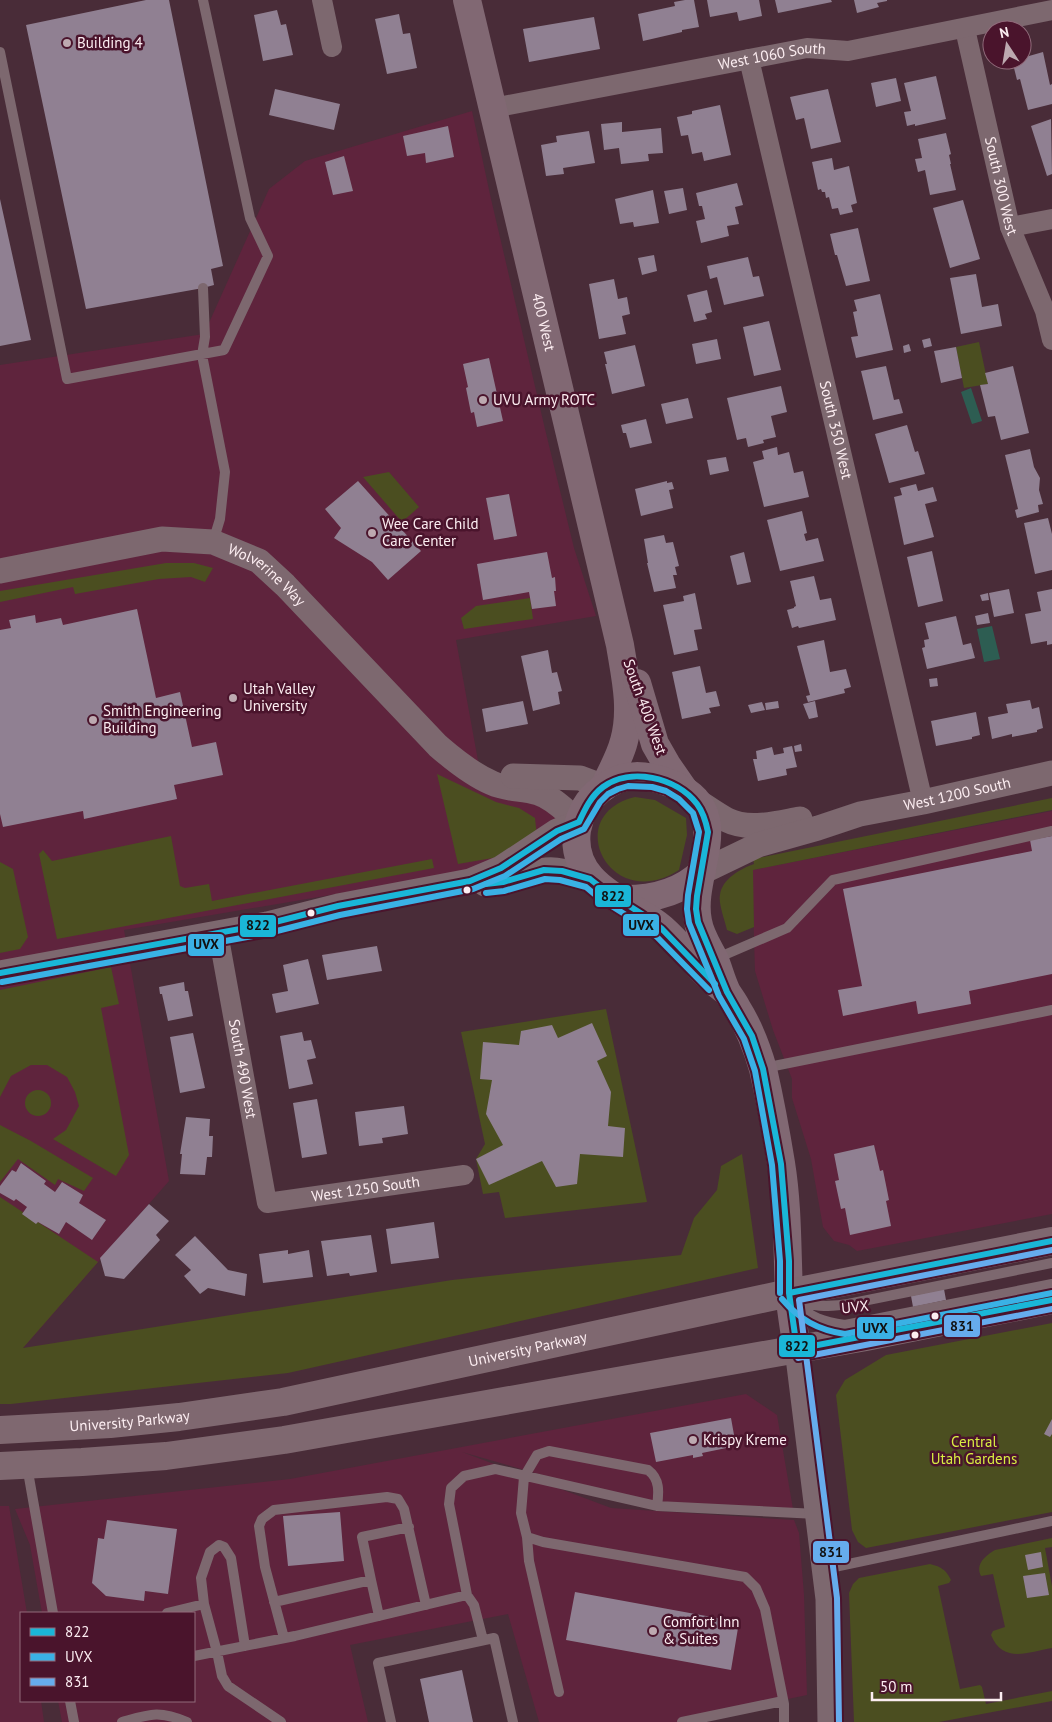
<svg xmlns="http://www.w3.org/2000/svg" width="1052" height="1722" viewBox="0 0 1052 1722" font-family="'PT Sans',sans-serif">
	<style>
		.built { fill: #5f243d }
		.green { fill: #4b4e20 }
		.water { fill: #2d5d52 }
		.building { fill: #908092 }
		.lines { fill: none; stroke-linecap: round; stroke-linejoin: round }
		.service { stroke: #7d686f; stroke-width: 10 }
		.minor { stroke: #7d686f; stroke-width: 20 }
		.tertiary { stroke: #7d686f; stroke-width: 25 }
		.secondary { stroke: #816873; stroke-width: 28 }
		.primary { stroke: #7f6870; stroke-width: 28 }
		.bus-1-casing { stroke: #4a142c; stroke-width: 10 }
		.bus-2-casing { stroke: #4a142c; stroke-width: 10 }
		.bus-3-casing { stroke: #4a142c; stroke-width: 10 }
		.bus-1 { stroke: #1ab6d8; stroke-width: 6 }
		.bus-2 { stroke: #3ab1e5; stroke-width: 6 }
		.bus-3 { stroke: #66aced; stroke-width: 6 }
		.poi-dot { fill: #bda9b0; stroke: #4a142c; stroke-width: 2 }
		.bus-dot { fill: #fcedf1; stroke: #4a142c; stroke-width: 2 }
		.labels { text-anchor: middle; stroke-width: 5; stroke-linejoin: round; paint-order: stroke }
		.poi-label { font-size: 15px; fill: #fcedf1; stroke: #4a142c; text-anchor: start }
		.street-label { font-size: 15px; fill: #fcedf1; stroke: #4a142c }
		.park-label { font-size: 15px; fill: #d8ee43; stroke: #4a142c }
		.line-badge { stroke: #4a142c; stroke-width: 2 }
		.pale-badge-label { font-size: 14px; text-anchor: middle; font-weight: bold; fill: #111 }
	</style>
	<rect width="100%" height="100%" fill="#492c38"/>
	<path class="built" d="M472 111 491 199 545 429 574 548 596 616 456 640 483 788 556 811 555 820 515 853 460 873 124 930 169 1181 22 1349 0 1330V365L204 334 269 189 305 161Z
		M1052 811V1214L857 1251 849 1245 834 1241 823 1227 811 1159 792 1098V1079L773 1030 755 971 752 870Z
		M746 1394 777 1415 793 1509 658 1508 462 1452 611 1508 794 1520 799 1533 804 1595 807 1695 679 1722H539L508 1614 350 1645 368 1722H62L58 1701H194V1613H42L30 1545 15 1509 290 1479Z
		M0 1506H9L27 1613H21V1701H41L44 1722H0Z"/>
	<path class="green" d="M979 342 988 384 964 388 956 347Z
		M389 472 419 507 402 522 363 477Z
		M166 563H194L213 568 205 582 191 577 159 579 75 594 73 587 0 602V591Z
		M530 598 533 619 464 629 461 618 476 606Z
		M437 774 496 802 519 808 535 818 537 837 521 853 458 864Z
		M635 797 655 800 686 818 687 835 679 870C610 915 560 815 635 797Z
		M1052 798V810L753 870 754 927 737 934 727 930C725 921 718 903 720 895 722 879 740 869 754 864L753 859Z
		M171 836 180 886 185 888 209 884 212 901 432 859 434 868 57 939 39 854 43 850 52 861Z
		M0 862 13 869 28 937 20 949 0 953Z
		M111 967 119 1004 101 1008 129 1155 116 1176 53 1139 66 1130 79 1106 75 1092 67 1077 47 1065H31L11 1076 0 1097V990Z
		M606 1009 647 1202 505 1218 499 1192 483 1194 476 1159 485 1144 461 1032Z
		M25 1103a13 13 0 1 1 26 0a13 13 0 1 1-26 0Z
		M0 1125 31 1141 93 1178 84 1191 58 1179 55 1185 18 1159 0 1182Z
		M742 1154 758 1268 288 1373 11 1404H0V1197L98 1262 23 1348 452 1280 681 1255 694 1218 717 1190 721 1166Z
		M1052 1323V1512L866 1548 858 1542 852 1530 836 1395 845 1380 886 1355Z
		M1052 1538V1547L1045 1548 1052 1586V1648C1028 1652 1003 1664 991 1635L993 1631 1005 1627 993 1574 981 1576C975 1564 985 1556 995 1550Z
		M930 1564C942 1567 946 1570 951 1580L949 1583 938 1586 960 1689 980 1685 982 1687 986 1704 1052 1691V1701L939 1722H854L849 1593 853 1584 859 1578Z"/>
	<path class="water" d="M971 388 982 421 972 424 961 392Z
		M992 626 1000 659 984 662 977 629Z"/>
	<path class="building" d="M146 0H169L223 266 211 269 214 285 203 288 86 309 26 25Z
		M685 0H694L699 27 682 30V32L643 41 638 14 675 6 674 2Z
		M707 0H759L762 16 739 21 737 12 710 17Z
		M775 0H831L832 2 778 13Z
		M854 0H887V1L877 3 879 7 857 13Z
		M277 10 281 25 286 24 293 55 263 61 254 15Z
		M399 14 403 34 410 33 417 68 387 74 375 19Z
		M594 17 600 49 529 62 523 29Z
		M1043 52 1050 85 1052 84V104L1028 110 1020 79 1017 80 1012 60H1022V58Z
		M936 76 946 119 915 126V124L907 126 904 112 911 111 904 83Z
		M896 78 901 101 876 107 871 83Z
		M275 89 340 104 334 130 269 115Z
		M828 89 841 142 811 149 804 118 796 120 790 97Z
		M720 105 731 155 704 161 702 152 692 154 688 135 681 136 677 117 692 114V111Z
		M1051 119 1052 174 1047 176 1031 126Z
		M622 122V132L661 128 663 153 648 154 649 161 621 164 619 148 604 150 601 124Z
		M448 126 454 157 426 163 425 153 407 156 403 136Z
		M589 131 595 163 563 168 564 174 546 176 541 145 557 142 556 136Z
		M946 133 951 154 949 155 951 164H950L956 190 930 195 925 170 918 172 915 159 922 158 918 139Z
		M344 156 353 191 333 195 325 162Z
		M832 158 834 170 849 166 857 203 851 205 853 212 840 215 838 208 832 209 829 197 826 198 825 192H822L821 189 818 190 812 162Z
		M737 183 743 205 735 207 739 224 727 226 729 236 701 243 696 221 705 219 702 206H699L696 193Z
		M683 188 687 210 669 214 664 191Z
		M653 190 659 223 634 227 633 222 620 224 615 199Z
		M0 199 31 340 0 346Z
		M963 200 980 259 950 268 933 208Z
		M858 228 870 281 846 286 837 255H835L830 234Z
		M654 255 657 271 642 275 638 258Z
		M748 257 753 277 759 276 764 296 724 305 717 277 710 279 707 266Z
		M976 274 982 307 998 304 1002 326 961 334 950 278Z
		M614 279 618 299 627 297 630 314 622 316 626 334 599 339 589 284Z
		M707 290 712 312 705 314 707 319 694 322 687 295Z
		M880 294 893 350 856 358 851 337 858 336 853 312 857 311 854 300Z
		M769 321 781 370 754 376 743 327Z
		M930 338 932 346 924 348 922 340Z
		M717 339 721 359 696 364 692 344Z
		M909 344 911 351 904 353 903 346Z
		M635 345 645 386 612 394 605 364H607L604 352Z
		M956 347 962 378 941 383 934 351Z
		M489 358 503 421 477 427 474 412 471 413 466 388 468 387 463 364Z
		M886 366 894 400 899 399 903 413 873 420 861 371Z
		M1013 366 1029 433 1001 440 995 416 988 417 980 385 988 384 985 373Z
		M781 386 787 412 771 416 776 437 763 440 764 443 748 447 746 438 737 440 727 398Z
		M688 398 693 418 666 424 661 404Z
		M646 419 652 443 630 448 626 433H623L621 425Z
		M907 425 915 452 918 451 925 474 889 483 875 434Z
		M777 447 778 455 789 452 794 473 803 471 809 497 764 507 753 462 764 459 762 451Z
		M1030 449 1034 467 1040 478 1039 490 1043 504 1038 505 1039 512 1017 518 1015 510 1018 509 1005 455Z
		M726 457 729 471 710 475 707 460Z
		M358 481 421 551 388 580 372 562 334 538 341 528 325 509Z
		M667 481V483L672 482 674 489 669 490 673 508 641 516 635 489Z
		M916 484 918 491 933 487 937 501 925 504 934 537 904 545 894 497 902 495 900 488Z
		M509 494 517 536 494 540 486 498Z
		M802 511 807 533 804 534 806 541 818 538 824 561 780 571 767 520Z
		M1048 518 1052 534V570L1035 574 1024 523Z
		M664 535 666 543 673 542 679 566 675 567 677 575H673L676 588 654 592 647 563H648L644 539Z
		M932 551 943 601 918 607 907 557Z
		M547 552 552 578 555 577 556 591H554L556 606 532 609 529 592 483 600 477 564Z
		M744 552 751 582 737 585 730 556Z
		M814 576 820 600 831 598 836 620 799 628 798 626 792 628 787 610 794 608V607L796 606 790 581Z
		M1009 589 1014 613 994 617 989 593Z
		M1052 589V644L1047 645V641L1031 644 1025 614 1041 611 1037 592Z
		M695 593 702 629 694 630 698 650 674 655 663 605 684 601 683 596Z
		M988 593 989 600 982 601 980 595Z
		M137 609 156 698 180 692 192 747 216 742 223 775 174 785 177 799 84 819 83 811 3 827 0 814V630L11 628 9 620 35 615 36 623 61 618 63 625Z
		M988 613 990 623 977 625 975 616Z
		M956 616 963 645 971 643 975 658 927 669 922 648 925 647 924 640 929 639 925 623Z
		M824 640 830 672 846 669 851 687 844 689 845 693 808 702 806 696 810 695 797 646Z
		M548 650 552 673 557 672 562 691 558 692 560 704 533 711 521 656Z
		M700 666 706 693 716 691 720 706 709 708 711 713 682 719 672 672Z
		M937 678 938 686 930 687 929 679Z
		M1030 700 1032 709 1039 707 1043 728 1037 730V732L1012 737V734L992 739 988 717 1008 713 1006 704Z
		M523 701 528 724 486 732 482 709Z
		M778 701 779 708 766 710 765 703Z
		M815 701 818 717 809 719 803 704Z
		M762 702 765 710 751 713 748 705Z
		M976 712 980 735 972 737V739L936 746 931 721Z
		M801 744 802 751 795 752 794 746Z
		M792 746 797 767 786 769 787 775 758 781 753 759H757L756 751 772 747 774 755 784 753 783 748Z
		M1052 836V974L969 991 971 1004 918 1014 916 1001 843 1016 838 990 862 986 843 889 1032 851 1030 840Z
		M377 946 382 971 327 980 322 955Z
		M308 959 319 1004 276 1013 272 994 288 991 283 965Z
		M184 982 185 991H188L193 1016 168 1021 162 994H160L159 987Z
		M592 1023 607 1056 597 1061 611 1092 608 1126 625 1128 623 1157 580 1154 577 1184 556 1187 542 1161 489 1185 476 1159 503 1145 486 1114 492 1080 480 1079 483 1042 519 1045 521 1031 552 1025 558 1038Z
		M302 1032 304 1041 311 1040 316 1058 307 1060 313 1084 289 1089 280 1036Z
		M193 1033 205 1088 180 1093 170 1037Z
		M317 1099 327 1154 302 1158 293 1103Z
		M404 1106 408 1134 382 1138 383 1143 359 1146 355 1112Z
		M186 1117 210 1119 209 1136H213L212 1157H207L205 1175 180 1174 182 1154H180Z
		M874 1145 880 1171 883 1170 889 1200 886 1201 891 1226 850 1235 845 1208 841 1209 835 1181 839 1180 834 1154Z
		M21 1163 46 1181 44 1184 55 1192 62 1182 83 1195 79 1203 106 1220 92 1240 66 1222 59 1234 38 1222 36 1224 22 1214 27 1207 16 1199 14 1201 0 1193V1186L12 1170 16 1172Z
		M149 1204 169 1221 156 1235 160 1240 124 1279 105 1276 100 1258Z
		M434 1222 439 1258 391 1264 386 1229Z
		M371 1235 377 1272 350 1276 349 1273 327 1276 321 1241Z
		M195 1236 228 1270 247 1274 245 1296 208 1288 200 1294 184 1276 191 1270 175 1255Z
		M288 1250V1254L309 1250 313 1277 263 1283 259 1254Z
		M944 1289 946 1300 913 1307 911 1296Z
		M731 1418 736 1446 702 1453 703 1456 693 1458V1455L656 1462 650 1433Z
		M1052 1419V1434L1050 1437 1044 1434Z
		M340 1512 344 1561 288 1566 283 1516Z
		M107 1520 177 1529 168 1594 145 1591 144 1601 106 1596 92 1583 98 1538 104 1539Z
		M1041 1552 1043 1567 1028 1570 1025 1555Z
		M1045 1573 1049 1595 1027 1598 1023 1576Z
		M575 1592 739 1622 731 1670 566 1640Z
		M462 1670 473 1722H429L420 1679Z"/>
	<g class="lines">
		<path class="service" d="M0 52 67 379 224 350 268 256 250 218 203 0
			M203 288 205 337 202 355 225 472 220 519 213 542
			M715 959 787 928 833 880 1052 831
			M764 1068 1052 1010
			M796 1298C812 1309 830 1306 848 1304L1052 1263
			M796 1302C809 1318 825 1322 845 1325L1052 1284
			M27 1466 53 1613
			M657 1506C659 1492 660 1479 648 1470L549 1451 537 1455 524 1477 521 1513 527 1537 543 1542 745 1577 756 1588 765 1609 784 1704V1722
			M527 1537 529 1561 559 1692
			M825 1569 1052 1521
			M371 1580 379 1616
			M467 1595 474 1605 483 1640
			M274 1602 371 1580 362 1537 409 1527
			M204 1604 201 1578 210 1552 219 1545 224 1547 231 1558 245 1646
			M167 1613 204 1604 217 1652 222 1676 228 1686 281 1722
			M284 1638 265 1567 259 1526 262 1519 274 1510 387 1497 398 1499 404 1509 426 1605
			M194 1656 295 1636 467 1595 449 1504 451 1488 464 1476 495 1469 657 1506 817 1514
			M70 1701 74 1722
			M122 1722C150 1714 159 1710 187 1722
			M391 1722 378 1663 494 1638 513 1722
			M682 1722 783 1701"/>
		<g class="minor">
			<path d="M322 0 332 47"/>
			<path id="s1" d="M965 29 1010 227 1045 311 1052 340"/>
			<path id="s2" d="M749 59 923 802"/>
			<path id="s3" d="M493 108 807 48 848 51 1052 10"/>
			<path d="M1010 227 1052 219"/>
			<path id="s4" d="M218 933 267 1203 464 1175"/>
		</g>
		<g class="tertiary">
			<path id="s5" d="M0 571 162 539 213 542 259 561 285 585 438 746C453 759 473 775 492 783 507 790 523 788 538 793 554 798 566 812 579 822"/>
			<path d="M513 776 580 778 604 787"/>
			<path d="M694 799C705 806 716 814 727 820 749 831 777 823 800 819"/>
			<path id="s6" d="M702 872 758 845 818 828 860 814 923 802 1052 773"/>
			<path d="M485 884C507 886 524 872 546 870 561 868 577 876 592 880"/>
			<path d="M0 973 267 924 338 906 470 881 501 868 557 831 579 822"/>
			<path d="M797 1349 828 1599 830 1722"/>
		</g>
		<g class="secondary">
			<path id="s7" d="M467 0 620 645C625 676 633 709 624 741 620 757 611 772 604 787"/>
			<path d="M637 683 655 744 667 765 685 791"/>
			<path d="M619 899C650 900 679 894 702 872"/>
			<path d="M727 992C700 973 686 949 662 928 629 900 569 886 577 830 580 815 587 800 600 790 623 771 647 774 672 784 739 812 688 873 698 921 700 935 709 948 715 960 719 970 722 982 727 992 730 997 734 1002 737 1008 749 1027 757 1048 763 1069 770 1100 776 1132 781 1163 788 1206 787 1249 789 1292 791 1311 794 1330 797 1349"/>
		</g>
		<g class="primary">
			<path id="s8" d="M0 1430 110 1424 179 1417 283 1402 789 1293 1052 1241"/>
			<path d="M0 1466 82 1462 166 1456 284 1440 866 1337 1052 1300"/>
		</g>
		<defs>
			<path id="bus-1" d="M486 884 503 882 544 870 562 871 590 879 604 890 642 914 662 929 715 984
				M0 973 267 924 338 906 470 881 501 868 557 831 579 822C585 809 591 796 603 787 630 767 676 777 697 804 703 812 706 822 708 832L697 896 696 909 698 922 727 992 752 1036 763 1069 781 1164 789 1261V1293L797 1349 1052 1300
				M789 1293 1052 1241"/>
			<path id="bus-2" d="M486 893 504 891 545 879 560 880 586 887 599 898 637 922 656 936 709 990
				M2 982 269 933 340 915 473 889 505 876 561 839 584 829 600 802 608 794 618 789 628 786 652 787 666 791 679 799 693 813 699 832 688 895 687 909 689 923 719 996 744 1039 755 1071 772 1165 780 1261V1293
				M782 1299C800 1320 818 1330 845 1334L1052 1293"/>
			<path id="bus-3" d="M798 1358 1052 1309
				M839 1722 837 1598 799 1300 1052 1250"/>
		</defs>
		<use href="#bus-1" class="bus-1-casing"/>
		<use href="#bus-2" class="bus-2-casing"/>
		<use href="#bus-3" class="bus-3-casing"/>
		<use href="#bus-1" class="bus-1"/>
		<use href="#bus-2" class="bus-2"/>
		<use href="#bus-3" class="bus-3"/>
	</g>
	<g class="poi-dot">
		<circle cx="67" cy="43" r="5"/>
		<circle cx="483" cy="400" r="5"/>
		<circle cx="372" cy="533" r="5"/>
		<circle cx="233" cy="698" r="5"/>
		<circle cx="93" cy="720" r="5"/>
		<circle cx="693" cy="1440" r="5"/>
		<circle cx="653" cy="1631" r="5"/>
	</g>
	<g class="bus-dot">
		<circle cx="467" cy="890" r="4.5"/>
		<circle cx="311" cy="913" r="4.5"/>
		<circle cx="935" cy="1316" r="4.5"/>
		<circle cx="915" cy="1335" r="4.5"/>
	</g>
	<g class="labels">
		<g class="poi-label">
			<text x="77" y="48">Building 4</text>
			<text x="493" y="405">UVU Army ROTC</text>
			<text x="382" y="529">Wee Care Child<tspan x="382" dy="17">Care Center</tspan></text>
			<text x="243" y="694">Utah Valley<tspan x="243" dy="17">University</tspan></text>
			<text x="103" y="716">Smith Engineering<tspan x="103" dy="17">Building</tspan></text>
			<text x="703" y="1445">Krispy Kreme</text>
			<text x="663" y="1627">Comfort Inn<tspan x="663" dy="17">&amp; Suites</tspan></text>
		</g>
		<g class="street-label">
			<text dy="5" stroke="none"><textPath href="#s3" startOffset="284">West 1060 South</textPath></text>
			<text dy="5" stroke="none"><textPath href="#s1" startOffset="161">South 300 West</textPath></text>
			<text dy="5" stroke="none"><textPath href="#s7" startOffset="331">400 West</textPath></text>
			<text dy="5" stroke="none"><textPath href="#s2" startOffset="381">South 350 West</textPath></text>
			<text dy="5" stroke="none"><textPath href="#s5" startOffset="280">Wolverine Way</textPath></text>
			<text transform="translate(645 707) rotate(70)" y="5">South 400 West</text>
			<text dy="5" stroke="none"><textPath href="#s6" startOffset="268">West 1200 South</textPath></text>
			<text dy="5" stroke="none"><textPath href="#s4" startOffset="138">South 490 West</textPath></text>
			<text dy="5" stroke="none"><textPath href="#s4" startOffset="374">West 1250 South</textPath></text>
			<text transform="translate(855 1307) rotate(-6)" y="5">UVX</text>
			<text dy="5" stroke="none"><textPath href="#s8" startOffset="535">University Parkway</textPath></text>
			<text dy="5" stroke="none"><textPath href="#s8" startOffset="130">University Parkway</textPath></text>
		</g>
		<g class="park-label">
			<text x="974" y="1447">Central<tspan x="974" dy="17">Utah Gardens</tspan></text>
		</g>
	</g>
	<g class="line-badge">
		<rect x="594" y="884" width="38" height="24" rx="5" fill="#1ab6d8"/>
		<rect x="622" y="913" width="38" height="24" rx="5" fill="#3ab1e5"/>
		<rect x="239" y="914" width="38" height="24" rx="5" fill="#1ab6d8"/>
		<rect x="187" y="933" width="38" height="24" rx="5" fill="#3ab1e5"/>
		<rect x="943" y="1314" width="38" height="24" rx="5" fill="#66aced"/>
		<rect x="856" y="1316" width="39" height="24" rx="5" fill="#3ab1e5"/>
		<rect x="778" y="1334" width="38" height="24" rx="5" fill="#1ab6d8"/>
		<rect x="812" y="1540" width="38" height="24" rx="5" fill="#66aced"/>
	</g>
	<g class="pale-badge-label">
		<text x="613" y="901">822</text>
		<text x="641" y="930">UVX</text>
		<text x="258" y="930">822</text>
		<text x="206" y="949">UVX</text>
		<text x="962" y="1331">831</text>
		<text x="875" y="1333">UVX</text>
		<text x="797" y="1351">822</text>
		<text x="831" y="1557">831</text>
	</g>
	<rect x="20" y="1612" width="175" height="90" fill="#4a142c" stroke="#916b7b"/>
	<rect x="30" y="1628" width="25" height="8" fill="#1ab6d8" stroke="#916b7b"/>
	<text x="65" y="1637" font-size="15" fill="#fcedf1">822</text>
	<rect x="30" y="1653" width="25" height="8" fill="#3ab1e5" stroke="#916b7b"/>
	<text x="65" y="1662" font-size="15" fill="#fcedf1">UVX</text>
	<rect x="30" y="1678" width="25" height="8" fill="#66aced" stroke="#916b7b"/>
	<text x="65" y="1687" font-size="15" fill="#fcedf1">831</text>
	<g transform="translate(1007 45) rotate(348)"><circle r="24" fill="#4a142c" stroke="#916b7b"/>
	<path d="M0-4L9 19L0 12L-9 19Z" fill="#bda9b0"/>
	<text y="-8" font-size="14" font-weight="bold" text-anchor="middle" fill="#fcedf1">N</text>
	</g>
	<path d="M872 1692v8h129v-8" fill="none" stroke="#fcedf1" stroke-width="2.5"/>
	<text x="880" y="1692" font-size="15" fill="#fcedf1" stroke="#4a142c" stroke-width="4" paint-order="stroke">50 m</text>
</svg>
